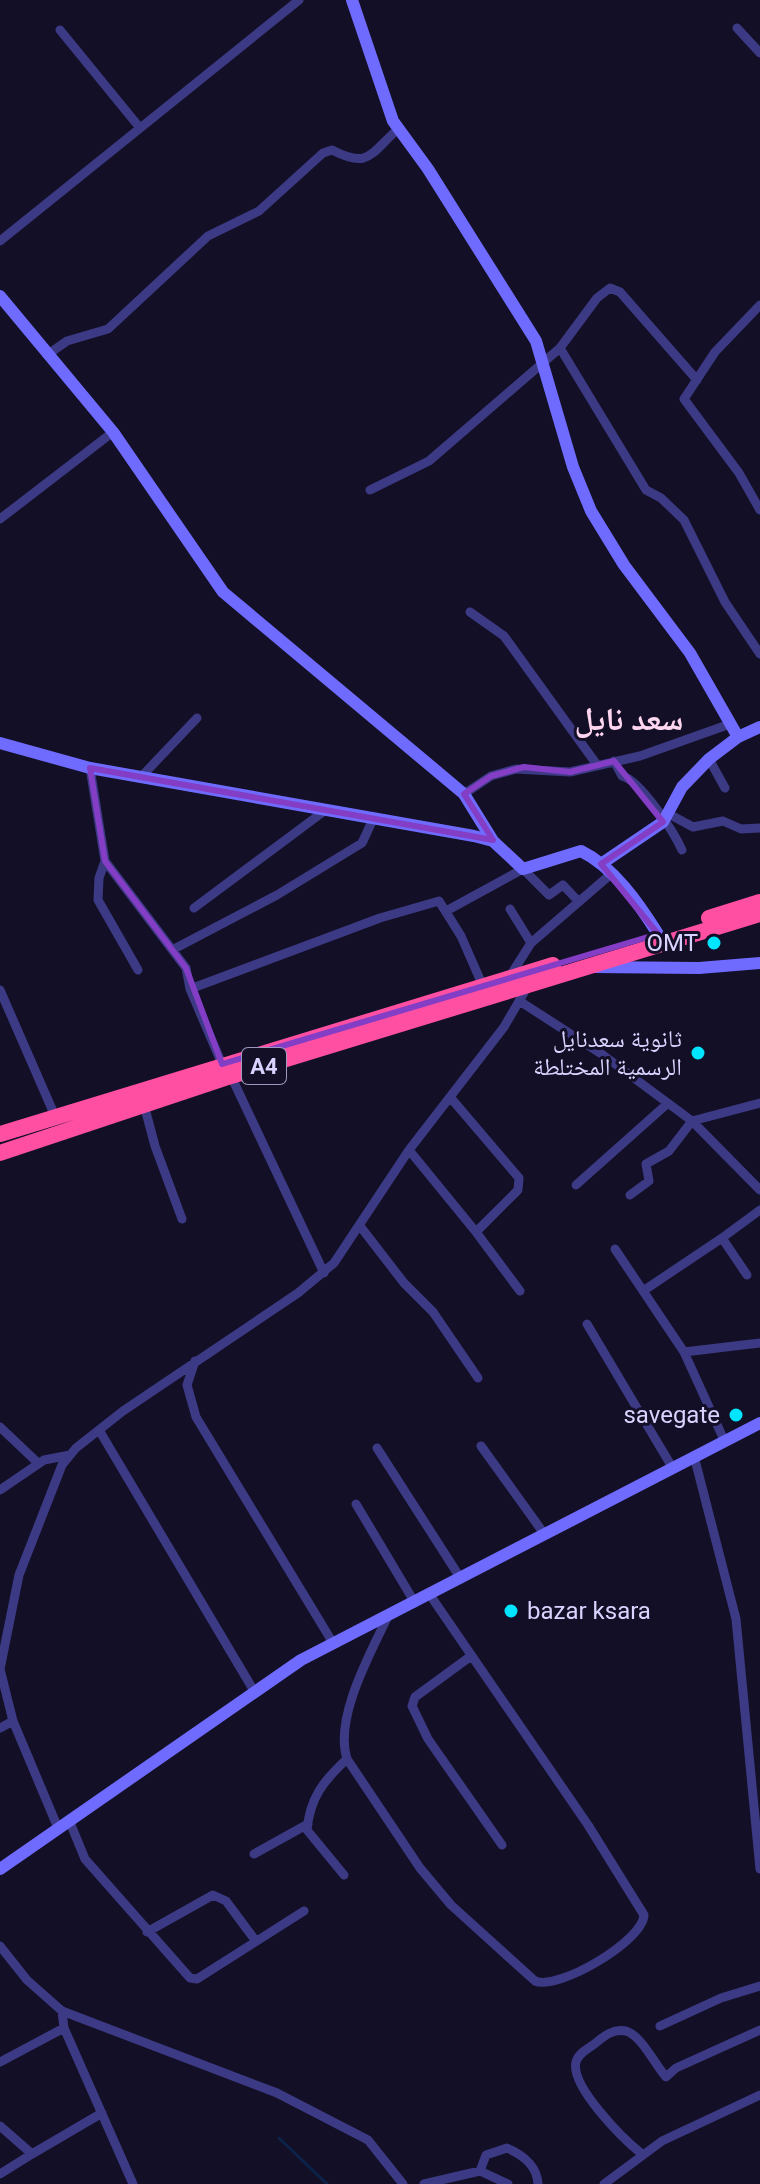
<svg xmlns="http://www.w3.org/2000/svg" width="760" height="2184" viewBox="0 0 760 2184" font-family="Roboto,'Noto Naskh Arabic',sans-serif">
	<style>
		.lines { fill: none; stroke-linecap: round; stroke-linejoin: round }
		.stream { stroke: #0c2248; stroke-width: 3 }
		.street { stroke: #3d3a85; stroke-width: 9 }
		.secondary { stroke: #6f6bff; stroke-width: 12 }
		.highway { stroke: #ff4fa3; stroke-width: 16 }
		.marked { fill: none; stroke: #843dc5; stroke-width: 6; stroke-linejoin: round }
		.poi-dot { fill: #00e5ff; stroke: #130f26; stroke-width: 3 }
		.labels { text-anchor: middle; stroke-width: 6; stroke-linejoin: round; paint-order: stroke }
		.shield { fill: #130f26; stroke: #9e99be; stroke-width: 2 }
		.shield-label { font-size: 22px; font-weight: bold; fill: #d9d4ff }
		.poi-label { font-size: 24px; fill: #d9d4ff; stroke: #130f26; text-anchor: end }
		.district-label { font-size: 32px; font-weight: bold; fill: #ffd6f0; stroke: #130f26 }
	</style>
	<rect width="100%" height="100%" fill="#130f26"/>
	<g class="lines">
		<path class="stream" d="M279 2138 327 2184"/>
		<path class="street" d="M737 28 760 53
			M60 30 140 128
			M0 241 299 0
			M760 305 715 352 684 399 739 473 760 510
			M560 348 597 298 610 288 620 292 697 380
			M47 355 67 341 108 329 208 236 259 211 323 153 332 150C369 169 370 154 398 129
			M370 490 429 461 560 348 646 490 661 498 684 520 725 602 760 654
			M0 519 113 432
			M470 612 504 636 597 765
			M709 759 725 788
			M614 761 622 776C640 780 674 832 682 850
			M90 768 105 861 186 968 190 989 222 1064
			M141 777 197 718
			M464 794 491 776 516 769 570 772 640 756 730 724
			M667 813 693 827 723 821 741 829 760 828
			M105 861 99 878 98 900 138 970
			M194 908 327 809
			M510 909 531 943
			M448 910 523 869 549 895 563 885 579 902
			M174 949 277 895 362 843 374 817
			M510 976 531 943 611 874
			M190 989 380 918 439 901 461 936 482 984
			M0 990 55 1116
			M521 1002 603 1055 692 1121 760 1103
			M231 1076 324 1273
			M450 1097 519 1178 518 1190 476 1232 520 1291
			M143 1101 155 1146 182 1219
			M409 1150 476 1232
			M576 1185 667 1104
			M630 1195 649 1181 646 1164 669 1151 692 1121 760 1190
			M360 1226 404 1283 433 1312 478 1378
			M722 1238 760 1210
			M615 1249 684 1352 725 1442
			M643 1291 722 1238 747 1275
			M587 1324 672 1467
			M684 1352 760 1343
			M195 1361 187 1385 196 1417 333 1643
			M0 1427 38 1463
			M99 1430 254 1691
			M481 1446 545 1535
			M377 1448 461 1579
			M694 1456 736 1619 760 1869
			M0 1490 44 1460 70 1455
			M356 1504 415 1603
			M388 1616C370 1654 334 1718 347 1759L420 1868 451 1905 535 1981C558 1991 643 1941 644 1915L588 1825 430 1595
			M471 1656 415 1697 412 1706 428 1739 502 1845
			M0 1728 13 1721
			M69 1820 85 1859 190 1978 197 1979 304 1911
			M58 1828 13 1721 0 1669 19 1575 62 1465 76 1448 123 1411 298 1293 334 1263 409 1150 504 1027 529 984
			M254 1854 308 1824
			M344 1875 307 1830C310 1798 323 1781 347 1759
			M147 1932 213 1895 226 1901 255 1940
			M0 1946 27 1980 62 2011 277 2093 368 2140 403 2184
			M62 2011 64 2028 133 2184
			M660 2026 721 1998 760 1986
			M0 2062 64 2028
			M0 2126 32 2154 102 2113
			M642 2154C623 2139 570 2086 576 2062 578 2054 586 2050 593 2045 602 2038 612 2028 626 2031 642 2036 655 2065 666 2077L676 2068 760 2030
			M480 2171 486 2155 507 2148C523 2155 537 2165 538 2184
			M0 2174 32 2154
			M424 2184 480 2171 508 2184
			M604 2184 662 2141 760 2095"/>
		<path class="secondary" d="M352 0 393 121 428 169 536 341 573 467 591 511 624 565 690 653 738 737
			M0 296 113 432 223 592 464 794 493 841
			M0 743 90 768 474 836 493 841 523 869 581 851C614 867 639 904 658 934
			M601 864 663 822 682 787 709 759 738 737 760 727
			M593 967 699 968 760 963
			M0 1869 301 1660 760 1423"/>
		<path class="highway" d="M709 918 760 902
			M0 1134 553 965
			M0 1153 231 1076 760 914"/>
	</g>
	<path class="marked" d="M614 761 663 822 601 864 658 934 222 1064 186 968 105 861 90 768 493 840 464 794 491 776 524 767 570 772Z"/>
	<g class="poi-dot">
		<circle cx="714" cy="943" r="8"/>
		<circle cx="698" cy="1053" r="8"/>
		<circle cx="736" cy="1415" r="8"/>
		<circle cx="511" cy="1611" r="8"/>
	</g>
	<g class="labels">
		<rect class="shield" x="242" y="1048" width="44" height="36" rx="6"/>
		<g class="shield-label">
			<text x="264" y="1074">A4</text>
		</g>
		<g class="poi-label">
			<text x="698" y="951">OMT</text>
			<text x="682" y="1047">ثانوية سعدنايل<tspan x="682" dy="28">الرسمية المختلطة</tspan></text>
			<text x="720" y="1423">savegate</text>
			<text x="527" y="1619" text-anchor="start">bazar ksara</text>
		</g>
		<g class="district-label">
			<text x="629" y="730">سعد نايل</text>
		</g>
	</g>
</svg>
